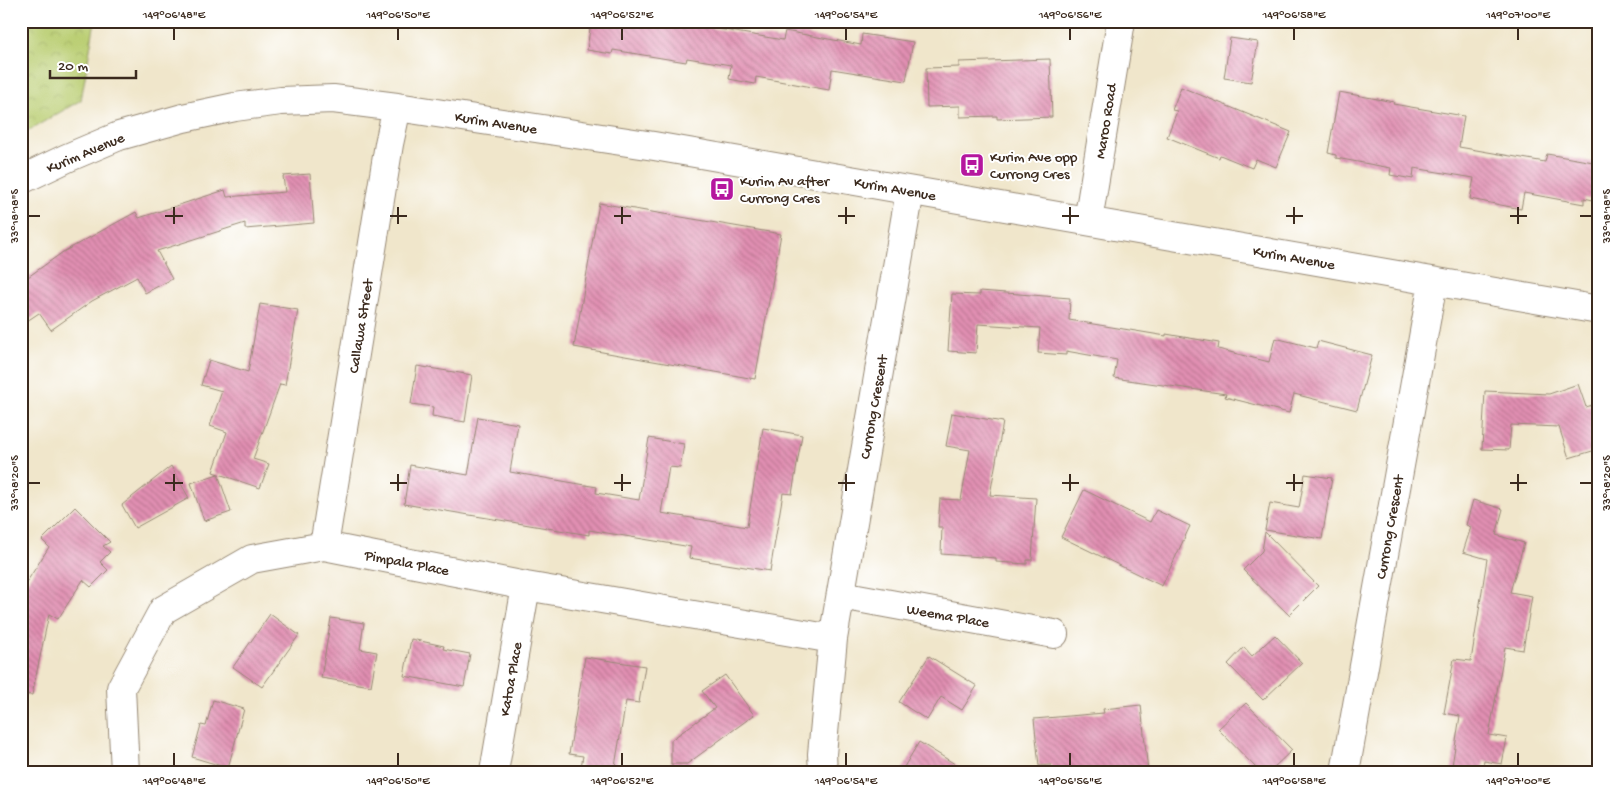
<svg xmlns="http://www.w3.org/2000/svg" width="1620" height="793" viewBox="0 0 1620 793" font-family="'Gochi Hand',sans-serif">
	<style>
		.park { fill: url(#park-crowns); stroke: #7a7c48 }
		.building { fill: url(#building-back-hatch) }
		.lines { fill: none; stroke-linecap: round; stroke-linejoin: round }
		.street-casing { stroke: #968874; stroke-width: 30 }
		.street { stroke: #fff; stroke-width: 28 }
		.ticks { fill: none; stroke: #3b2a1e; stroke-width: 2 }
		.labels { text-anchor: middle; stroke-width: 4; stroke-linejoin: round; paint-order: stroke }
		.street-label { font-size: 15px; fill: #3b2a1e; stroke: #fff }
		.poi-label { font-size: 15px; fill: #3b2a1e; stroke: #fff; text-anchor: start }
		.neatline { fill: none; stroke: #3b2a1e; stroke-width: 2 }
		.ticks-label { font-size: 12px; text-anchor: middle; fill: #3b2a1e }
	</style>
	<defs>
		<pattern id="park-crowns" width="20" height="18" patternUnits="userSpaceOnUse" patternTransform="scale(1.25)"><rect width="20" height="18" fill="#bace72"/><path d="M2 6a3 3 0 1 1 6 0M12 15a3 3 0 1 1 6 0" fill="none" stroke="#a1b162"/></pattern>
		<pattern id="building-back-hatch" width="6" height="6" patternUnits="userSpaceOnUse" patternTransform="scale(1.25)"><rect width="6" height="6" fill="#e18fb2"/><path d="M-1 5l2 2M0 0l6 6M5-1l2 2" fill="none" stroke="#b87590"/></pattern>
	</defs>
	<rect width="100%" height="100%" fill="#fff"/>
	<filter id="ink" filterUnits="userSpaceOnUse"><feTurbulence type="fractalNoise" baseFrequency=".02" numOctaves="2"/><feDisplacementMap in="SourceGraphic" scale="10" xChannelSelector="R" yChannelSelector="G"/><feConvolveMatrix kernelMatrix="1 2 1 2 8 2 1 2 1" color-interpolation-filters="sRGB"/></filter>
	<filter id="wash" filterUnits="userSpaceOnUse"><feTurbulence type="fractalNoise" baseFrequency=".0096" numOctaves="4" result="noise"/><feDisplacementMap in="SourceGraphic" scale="20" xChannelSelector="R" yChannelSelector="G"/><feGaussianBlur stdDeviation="1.12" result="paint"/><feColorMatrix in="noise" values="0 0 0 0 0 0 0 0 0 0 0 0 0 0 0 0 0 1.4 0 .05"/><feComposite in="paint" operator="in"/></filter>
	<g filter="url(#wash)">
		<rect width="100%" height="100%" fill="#f0e6cb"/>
		<path class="park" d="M21 21H95L81 100 21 135Z"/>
		<g id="blocks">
			<path class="building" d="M591 21H670L783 40 785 31 861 45 862 34 913 42 906 81 832 69 829 90 756 77 755 84 729 79 731 65 687 58 686 62 613 50 612 54 587 50Z
				M1230 38 1258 42 1251 82 1224 78Z
				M1050 59 1052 117 997 119V116L960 117V106L927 107 926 68 959 67V62Z
				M1181 87 1291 132 1276 167 1256 159 1252 168 1220 155 1219 158 1167 137 1177 111 1172 110Z
				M1339 92 1394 102 1393 104 1464 116 1459 147 1545 162 1547 154 1599 163 1593 200 1584 198V204L1524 193 1521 209 1470 199 1474 178 1414 168 1413 179 1390 175 1391 168 1336 158V155L1328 153Z
				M310 174 314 223 245 229V223L157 251 172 279 145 293 137 277 92 301 51 330 39 313 21 325V282L63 252 136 212 139 218 225 190 227 197 285 192 283 176Z
				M599 203 781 234 755 379 574 347Z
				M980 291 1070 298 1069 320 1166 336V334L1219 343 1218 349 1269 362 1275 338 1316 348 1318 341 1372 355 1357 410 1294 394 1289 413 1225 397 1226 394 1114 378 1117 360 1066 351V355L1038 353 1040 328 978 324 976 353 948 351 952 294 980 295Z
				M260 304 298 310 285 385 280 384 253 459 269 464 260 488 213 472 227 432 210 426 222 391 201 385 209 360 248 372Z
				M417 366 472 375 465 422 432 416 433 407 411 404Z
				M1578 384 1586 407 1599 403V449L1569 458 1559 427 1511 425 1509 450 1482 449 1485 391 1549 394Z
				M952 413 1003 422 990 495 1036 498 1032 560H1027V564L996 562V558L941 554 942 527H938L940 499 961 500 970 450 946 446Z
				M478 417 518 424 510 472 597 487 596 493 639 500 649 438 684 444 680 468 669 467 661 513 747 527 763 428 802 435 792 494 783 493 770 571 689 558 691 547 589 530V535L404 504 410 465 468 475Z
				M171 466 189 498 135 528 122 505Z
				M218 474 231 512 204 521 191 483Z
				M1305 474 1332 478 1322 539 1265 530 1270 503 1299 508Z
				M1084 490 1150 522 1156 510 1190 526 1162 586 1061 537Z
				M1473 500 1503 509 1496 535 1524 543 1510 592 1532 596 1523 650 1505 647 1489 735 1507 738 1502 764 1484 761 1482 772H1451L1460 716 1444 713 1454 659 1471 661 1487 559 1463 552 1471 527 1466 525Z
				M75 507 110 542 103 546 110 552 100 562 108 570 91 587 83 580 58 619 49 614 32 695 21 694V591L49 547 42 540Z
				M1265 532 1318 586 1289 615 1243 570 1262 551Z
				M270 614 299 635 262 687 233 667Z
				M331 618 364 623 360 649 377 652 371 686 321 678Z
				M1275 635 1302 663 1263 700 1228 664 1244 647 1252 656Z
				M411 639 444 646 443 649 470 654 464 687 404 676Z
				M929 656 977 686 962 710 941 697 927 720 899 702Z
				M585 657 645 666 639 703 626 701 614 772H580L583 756 569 754Z
				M725 675 754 715 687 764H671V740L715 708 702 691Z
				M213 700 244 709 228 768 192 757 201 725 206 726Z
				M1246 703 1292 750 1269 772H1260L1218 729Z
				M1141 705 1148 772H1052L1051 765 1039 766 1034 719 1104 713 1103 709Z
				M919 742 968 772H901Z"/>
		</g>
	</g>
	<g filter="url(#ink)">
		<use href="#blocks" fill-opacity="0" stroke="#968874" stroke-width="1"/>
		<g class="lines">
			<defs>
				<path id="street" d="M21 180 67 158 119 136 183 118 235 107 281 101 333 99 397 107 654 146 1599 310
					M1088 221 1121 21
					M324 546 389 144 397 107
					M841 595 1054 634
					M125 772 121 688 163 610 252 559 324 546 526 586 833 639
					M494 772 526 586
					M823 772 822 754 833 639 910 191
					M1345 772 1433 282"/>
			</defs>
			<use href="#street" class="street-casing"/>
			<use href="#street" class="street"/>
		</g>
	</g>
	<path class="ticks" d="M174 28V40M398 28V40M622 28V40M846 28V40M1070 28V40M1294 28V40M1518 28V40M174 207V224M398 207V224M622 207V224M846 207V224M1070 207V224M1294 207V224M1518 207V224M28 216H40M165 216H183M390 216H407M614 216H631M838 216H855M1062 216H1079M1286 216H1303M1510 216H1527M1580 216H1592M174 474V491M398 474V491M622 474V491M846 474V491M1070 474V491M1294 474V491M1518 474V491M28 483H40M165 483H183M390 483H407M614 483H631M838 483H855M1062 483H1079M1286 483H1303M1510 483H1527M1580 483H1592M174 753V766M398 753V766M622 753V766M846 753V766M1070 753V766M1294 753V766M1518 753V766"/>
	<defs>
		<symbol id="bus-square" viewBox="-11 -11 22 22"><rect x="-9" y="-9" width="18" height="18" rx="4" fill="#b5179e" stroke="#fff"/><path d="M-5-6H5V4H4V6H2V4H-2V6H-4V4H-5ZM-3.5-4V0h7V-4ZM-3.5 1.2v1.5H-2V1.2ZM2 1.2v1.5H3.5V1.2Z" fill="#fff"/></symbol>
	</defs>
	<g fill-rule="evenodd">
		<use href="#bus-square" x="958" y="151" width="28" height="28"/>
		<use href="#bus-square" x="708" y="175" width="28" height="28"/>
	</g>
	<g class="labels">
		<g class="street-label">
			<text transform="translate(1105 121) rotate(-81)" y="5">Maroo Road</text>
			<text transform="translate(496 122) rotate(9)" y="5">Kurim Avenue</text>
			<text transform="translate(85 152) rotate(-23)" y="5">Kurim Avenue</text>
			<text transform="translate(895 188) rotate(10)" y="5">Kurim Avenue</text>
			<text transform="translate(1294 257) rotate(10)" y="5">Kurim Avenue</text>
			<text transform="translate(360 326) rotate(-81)" y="5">Callawa Street</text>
			<text transform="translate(873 407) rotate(-80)" y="5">Currong Crescent</text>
			<text transform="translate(1389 527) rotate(-80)" y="5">Currong Crescent</text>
			<text transform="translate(407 562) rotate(11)" y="5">Pimpala Place</text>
			<text transform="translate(948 615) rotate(10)" y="5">Weema Place</text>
			<text transform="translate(510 679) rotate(-80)" y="5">Katoa Place</text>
		</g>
		<g class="poi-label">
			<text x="990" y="161">Kurim Ave opp<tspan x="990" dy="17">Currong Cres</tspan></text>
			<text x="740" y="185">Kurim Av after<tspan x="740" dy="17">Currong Cres</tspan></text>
		</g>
	</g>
	<rect width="1620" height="793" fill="none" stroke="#fff" stroke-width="55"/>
	<path d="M50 70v8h86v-8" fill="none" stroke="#3b2a1e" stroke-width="2.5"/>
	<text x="58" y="70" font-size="15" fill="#3b2a1e" stroke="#ffffff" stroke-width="4" paint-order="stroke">20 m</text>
	<rect x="28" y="28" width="1564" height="738" class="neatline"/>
	<g class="ticks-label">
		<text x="174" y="18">149°06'48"E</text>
		<text x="398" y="18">149°06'50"E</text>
		<text x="622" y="18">149°06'52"E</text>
		<text x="846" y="18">149°06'54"E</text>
		<text x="1070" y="18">149°06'56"E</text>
		<text x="1294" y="18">149°06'58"E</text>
		<text x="1518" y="18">149°07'00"E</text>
		<text transform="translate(14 216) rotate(-90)" y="4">33°18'18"S</text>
		<text transform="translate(1606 216) rotate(-90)" y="4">33°18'18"S</text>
		<text transform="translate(14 483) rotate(-90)" y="4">33°18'20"S</text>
		<text transform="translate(1606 483) rotate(-90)" y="4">33°18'20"S</text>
		<text x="174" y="784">149°06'48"E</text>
		<text x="398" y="784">149°06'50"E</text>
		<text x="622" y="784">149°06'52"E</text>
		<text x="846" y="784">149°06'54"E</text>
		<text x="1070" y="784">149°06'56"E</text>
		<text x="1294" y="784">149°06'58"E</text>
		<text x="1518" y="784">149°07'00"E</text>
	</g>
</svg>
